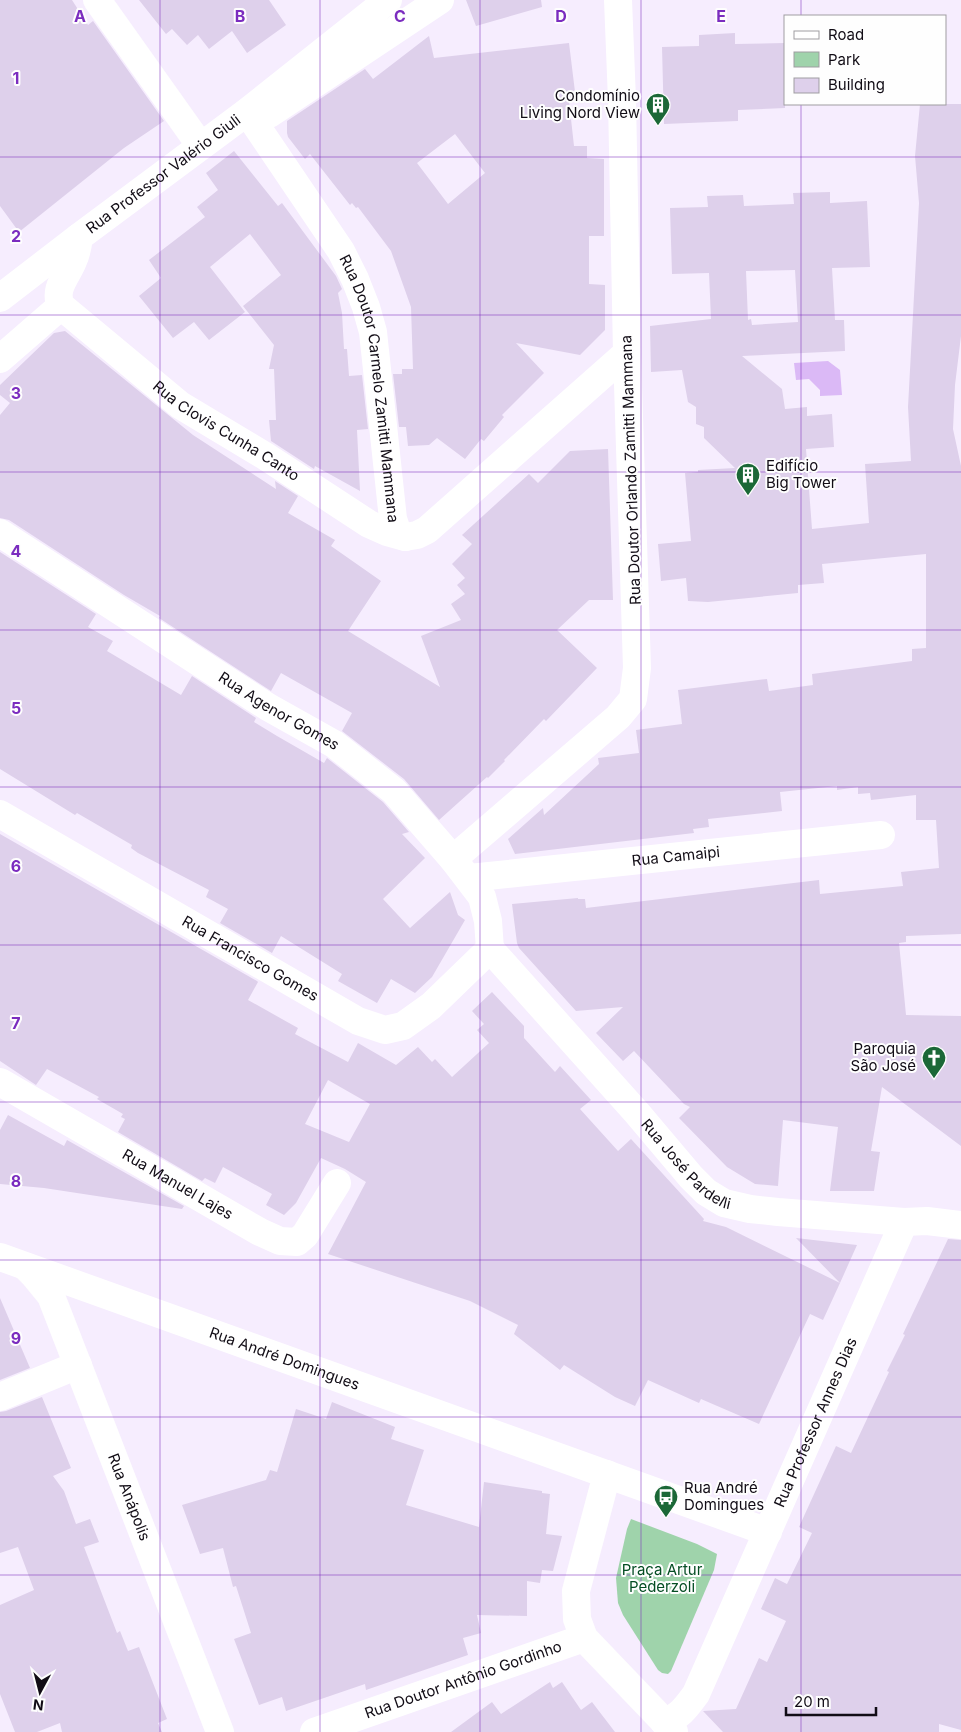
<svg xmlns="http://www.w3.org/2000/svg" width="961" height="1732" viewBox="0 0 961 1732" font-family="Inter,sans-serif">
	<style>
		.green { fill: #9fd3ab }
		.water { fill: #dbb9f6 }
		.building { fill: #ded0eb; fill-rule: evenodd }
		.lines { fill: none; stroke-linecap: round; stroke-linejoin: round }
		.minor { stroke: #fff; stroke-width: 28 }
		.grid { fill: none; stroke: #7b2cbf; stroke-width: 1; stroke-opacity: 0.55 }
		.labels { text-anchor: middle; stroke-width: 4; stroke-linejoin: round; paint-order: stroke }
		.poi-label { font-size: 15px; fill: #110c15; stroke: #fefefe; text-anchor: end }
		.street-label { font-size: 15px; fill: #110c15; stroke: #fefefe }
		.park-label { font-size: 15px; fill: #044d23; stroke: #fefefe }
		.grid-label { font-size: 16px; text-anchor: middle; font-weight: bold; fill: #7b2cbf; stroke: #fefefe; stroke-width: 4; stroke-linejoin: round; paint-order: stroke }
	</style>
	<rect width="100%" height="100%" fill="#f6edfe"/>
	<path class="green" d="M631 1519 697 1544 717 1554 714 1570 671 1671 668 1674 662 1673 658 1670 623 1615 618 1603 616 1578 627 1529Z"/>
	<path class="water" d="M828 361 840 370 842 395 820 396V390L809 379 796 380 794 363Z"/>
	<path class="building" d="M0 0H72L88 25 93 21 164 121 124 148 19 232 0 206Z
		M139 0H269L286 25 247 53 232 31 209 49 198 35 187 45 172 29 166 34Z
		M466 0H541L542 7 476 26Z
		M735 33V44L785 43V108L738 110V121L664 124 662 47 699 46V35Z
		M429 36 434 58 569 43 576 100 569 101 574 146H587V158L604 159V236H589V284L605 285V330L580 355 516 343 544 373 502 415 504 417 484 441 481 439 465 459 437 438 429 445 408 446 406 427H399L393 374H402V369H413L411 307 391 251 358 207 356 208 352 203 350 205 310 154 305 159 288 137 287 133V121L365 69 373 79ZM455 134 485 173 448 204 417 163Z
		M920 104H961V336L955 385 953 429 961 466V934L906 936V942L899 943 906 1015 961 1016V1146L882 1087 871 1151 880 1152 874 1191H830L838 1127 783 1120 778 1186 755 1184 727 1167 679 1118 690 1107 684 1104 634 1051 623 1061 596 1033 623 1007 576 1011 519 948 517 943 512 904 578 898V899H585L586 908 819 880 820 894 903 886 901 872 939 868 936 820H916V795L871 800 870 793 858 794V787L837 790V786L780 792 782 811 708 819 709 827 693 829 694 833 515 854 508 839 543 808 544 815 599 764 598 758 639 753 636 730 682 724 678 690 767 679 769 691 813 685 812 674 912 661V649L926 648V554L822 564 824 583 798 585V593L708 602 688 601 686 578 661 581 658 544 691 541 685 473 698 472V470L735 468 704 438V427L696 424V407L688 402 682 370 651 372 650 326 711 319 709 273 672 274 670 208 708 207 707 196 743 195 744 206 794 204 793 193 830 192V203L867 201 870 267 832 268 835 320H844L845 351 742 356 782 389 785 409 807 407V416L832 414 834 447 806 449 812 529 869 523 865 464 911 461 908 407 919 203 915 156ZM795 270 798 322 752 325 751 319 748 320 746 271Z
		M234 151 278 206 282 203 336 276 342 289 338 293 342 313 344 349H347L349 376 362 375 368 429 357 430 360 491 315 466 314 469 271 441 269 420H276L274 369H269L274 345 243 306 281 275 250 234 210 267 245 312 209 340 194 322 173 338 139 296 161 278 149 260 205 217 197 207 218 190 206 173Z
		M65 331 193 435 276 489 275 481 298 496 288 513 335 540 331 546 381 581 348 631 440 687 421 636 461 620 451 604 465 594 457 585 465 578 452 564 472 544 462 535 529 474 538 483 570 451 608 449 613 600H589L557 630 597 668 546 721 544 719 504 760 505 761 488 778 487 777 439 820 404 779 342 731 352 713 281 673 271 691 159 618 160 616 124 595 9 520 0 518V415L10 403 0 395V385L54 333Z
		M0 552 96 614 88 627 113 641 107 651 181 695 192 676 256 718 254 722 277 736 324 763 327 758 383 802 409 832 402 834 425 858 383 899 410 928 450 892 458 915 465 920 432 977 415 993 391 979 377 1003 338 981 342 974 281 936 272 953 220 923 228 909 206 897 209 890 138 853 131 848 132 845 77 813 75 815 0 769Z
		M0 834 257 981 258 982 248 1000 298 1028 295 1034 348 1062 358 1043 396 1065 418 1047 432 1062 435 1059 452 1077 489 1043 477 1030 484 1024 472 1011 492 992 524 1026V1038L555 1072 560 1066 591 1100 580 1109 618 1151 631 1139 704 1219 703 1221 726 1227 840 1283 823 1320 810 1314 759 1424 701 1399 699 1403 648 1380 635 1406 615 1397 564 1365 560 1370 514 1334 518 1325 470 1301 328 1254 366 1182 345 1169 321 1158 296 1203 284 1215 266 1205 272 1194 223 1167 215 1183 205 1178 202 1181 118 1132 125 1119 121 1117 123 1114 97 1099 99 1097 47 1069 36 1085 0 1061ZM328 1080 370 1104 349 1142 305 1124Z
		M8 1115 64 1146 67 1140 184 1206 182 1209 44 1188 0 1184V1130Z
		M796 1238 857 1245 840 1283Z
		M948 1239 961 1240V1730L939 1724V1732H723L703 1711 736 1709 759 1658 767 1662 786 1621 761 1609 775 1578 787 1584 812 1533 799 1527 836 1446 851 1453 889 1372 887 1371 905 1335 903 1334Z
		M0 1298 30 1368 0 1380Z
		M42 1397 71 1468 53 1476 64 1491 76 1524 90 1519 99 1542 84 1547 117 1633 120 1631 128 1651 139 1647 167 1719 158 1723 162 1732H62L60 1723 37 1732H15L0 1694V1605L34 1590 18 1547 0 1553V1412L6 1411Z
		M332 1402 395 1427 391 1439 424 1450 406 1505 479 1527 484 1482 542 1491V1493L550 1494 546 1534 562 1536 553 1571 542 1570 540 1583 527 1581V1616L477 1615 481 1633 463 1638 468 1655 366 1690 365 1684 286 1711 282 1697 259 1705 234 1639 251 1633 236 1586 233 1587 223 1548 200 1554 182 1505 266 1480 270 1470 277 1472 296 1409 326 1419Z
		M550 1682 553 1688 562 1682 581 1710 592 1702 615 1732H451L492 1702 501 1714Z"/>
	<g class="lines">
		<g class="minor">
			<path d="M97 0 200 145"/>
			<path id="s1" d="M247 112 341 251 355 279 366 307 373 332 393 519 397 531 405 537 417 535 427 530 627 353"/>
			<path d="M269 114 440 0"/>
			<path id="s2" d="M79 237C78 245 77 253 73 261 67 276 53 289 61 306L180 405 265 456 369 524 387 532 405 537"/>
			<path id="s3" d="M0 298 79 237 247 112 388 0"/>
			<path d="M0 359 61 306"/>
			<path id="s4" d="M0 533 268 707 334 744 394 791 453 859 482 897 488 921 490 949"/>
			<path id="s5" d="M0 814 358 1021 385 1030 403 1026 431 1006 490 949"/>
			<path d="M453 859 618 717 633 699 637 668 627 353 622 100 618 0"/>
			<path id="s6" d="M469 878 881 835"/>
			<path id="s7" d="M490 949 637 1113 691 1177 706 1192 724 1203 750 1209 778 1212 904 1222 927 1221 961 1225"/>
			<path id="s8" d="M0 1082 260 1232 280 1241 297 1242 305 1235 337 1183"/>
			<path id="s9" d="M0 1257 768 1532"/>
			<path id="s10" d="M26 1267 33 1274 51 1296 220 1732"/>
			<path d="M0 1397 78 1365"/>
			<path d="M607 1474 576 1591 577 1619 584 1638 674 1732"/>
			<path id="s11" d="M664 1722C679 1718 687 1706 696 1694L904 1222"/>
			<path id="s12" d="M314 1732 584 1638"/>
		</g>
	</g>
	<path class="grid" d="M160 0V1732M320 0V1732M480 0V1732M641 0V1732M801 0V16M801 104V1732M0 157H961M0 315H961M0 472H961M0 630H961M0 787H961M0 945H961M0 1102H961M0 1260H961M0 1417H961M0 1575H961"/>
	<defs>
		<symbol id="building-pin" viewBox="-11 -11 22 30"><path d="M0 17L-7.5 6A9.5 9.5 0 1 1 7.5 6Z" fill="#1b6837" stroke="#fefefe"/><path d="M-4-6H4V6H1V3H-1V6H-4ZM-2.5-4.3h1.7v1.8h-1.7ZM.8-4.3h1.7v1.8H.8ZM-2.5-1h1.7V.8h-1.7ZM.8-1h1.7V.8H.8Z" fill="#fff"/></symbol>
		<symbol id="church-pin" viewBox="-11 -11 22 30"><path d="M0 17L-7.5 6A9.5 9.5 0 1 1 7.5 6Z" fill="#1b6837" stroke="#fefefe"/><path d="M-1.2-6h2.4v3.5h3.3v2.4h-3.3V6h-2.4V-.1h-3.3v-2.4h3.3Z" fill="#fff"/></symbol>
		<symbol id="bus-pin" viewBox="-11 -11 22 30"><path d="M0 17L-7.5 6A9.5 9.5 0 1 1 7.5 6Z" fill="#1b6837" stroke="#fefefe"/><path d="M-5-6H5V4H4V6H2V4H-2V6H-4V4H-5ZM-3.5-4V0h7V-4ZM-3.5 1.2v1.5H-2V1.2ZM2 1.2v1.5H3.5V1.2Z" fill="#fff"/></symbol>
	</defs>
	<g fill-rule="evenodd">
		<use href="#building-pin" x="644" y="91" width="28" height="38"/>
		<use href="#building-pin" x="734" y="461" width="28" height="38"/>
		<use href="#church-pin" x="920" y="1044" width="28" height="38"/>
		<use href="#bus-pin" x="652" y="1483" width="28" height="38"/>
	</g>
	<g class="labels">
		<g class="poi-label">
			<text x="640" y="101">Condomínio<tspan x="640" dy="17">Living Nord View</tspan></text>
			<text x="766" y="471" text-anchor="start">Edifício<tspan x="766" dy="17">Big Tower</tspan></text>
			<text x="916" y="1054">Paroquia<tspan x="916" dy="17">São José</tspan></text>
			<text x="684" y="1493" text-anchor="start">Rua André<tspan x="684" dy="17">Domingues</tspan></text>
		</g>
		<g class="street-label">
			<text dy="5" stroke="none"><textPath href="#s3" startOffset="205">Rua Professor Valério Giuli</textPath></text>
			<text dy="5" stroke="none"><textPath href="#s1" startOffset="310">Rua Doutor Carmelo Zamitti Mammana</textPath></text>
			<text dy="5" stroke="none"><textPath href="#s2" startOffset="281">Rua Clovis Cunha Canto</textPath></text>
			<text transform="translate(631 470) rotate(-92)" y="5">Rua Doutor Orlando Zamitti Mammana</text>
			<text dy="5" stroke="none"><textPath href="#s4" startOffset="331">Rua Agenor Gomes</textPath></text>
			<text dy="5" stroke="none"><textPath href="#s6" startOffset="208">Rua Camaipi</textPath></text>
			<text dy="5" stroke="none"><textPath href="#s5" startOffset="289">Rua Francisco Gomes</textPath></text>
			<text dy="5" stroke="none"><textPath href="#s7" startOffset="292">Rua José Pardelli</textPath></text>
			<text dy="5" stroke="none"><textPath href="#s8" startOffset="205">Rua Manuel Lajes</textPath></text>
			<text dy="5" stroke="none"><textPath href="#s9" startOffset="302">Rua André Domingues</textPath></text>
			<text dy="5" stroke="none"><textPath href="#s11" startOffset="340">Rua Professor Annes Dias</textPath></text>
			<text dy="5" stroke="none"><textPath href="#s10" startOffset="254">Rua Anápolis</textPath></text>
			<text dy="5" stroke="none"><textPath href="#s12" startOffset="158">Rua Doutor Antônio Gordinho</textPath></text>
		</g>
		<g class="park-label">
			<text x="662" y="1575">Praça Artur<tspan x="662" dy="17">Pederzoli</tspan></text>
		</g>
	</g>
	<g class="grid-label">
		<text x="80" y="22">A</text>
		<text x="240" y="22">B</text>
		<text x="400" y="22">C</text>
		<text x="561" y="22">D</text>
		<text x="721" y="22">E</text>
		<text x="16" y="84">1</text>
		<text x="16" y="242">2</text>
		<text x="16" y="399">3</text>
		<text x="16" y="557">4</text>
		<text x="16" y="714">5</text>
		<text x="16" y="872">6</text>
		<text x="16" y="1029">7</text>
		<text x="16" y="1187">8</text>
		<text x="16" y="1344">9</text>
	</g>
	<rect x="784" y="15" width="162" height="90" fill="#fefefe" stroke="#9f9da1"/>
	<rect x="794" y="31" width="25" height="8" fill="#ffffff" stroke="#9f9da1"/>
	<text x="828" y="40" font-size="15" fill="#110c15">Road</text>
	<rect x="794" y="52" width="25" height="15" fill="#9fd3ab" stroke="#9f9da1"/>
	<text x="828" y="65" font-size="15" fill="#110c15">Park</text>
	<rect x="794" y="78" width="25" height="15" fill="#ded0eb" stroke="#9f9da1"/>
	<text x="828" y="90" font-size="15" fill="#110c15">Building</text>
	<g transform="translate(40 1692) rotate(187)" stroke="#fefefe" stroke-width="4" paint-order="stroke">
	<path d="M0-4L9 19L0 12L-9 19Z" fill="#110c15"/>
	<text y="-8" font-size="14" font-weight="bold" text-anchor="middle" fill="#110c15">N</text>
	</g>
	<path d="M786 1707v8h90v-8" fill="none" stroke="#110c15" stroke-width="2.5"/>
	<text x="794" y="1707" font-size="15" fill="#110c15" stroke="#fefefe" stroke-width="4" paint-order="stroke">20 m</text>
</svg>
